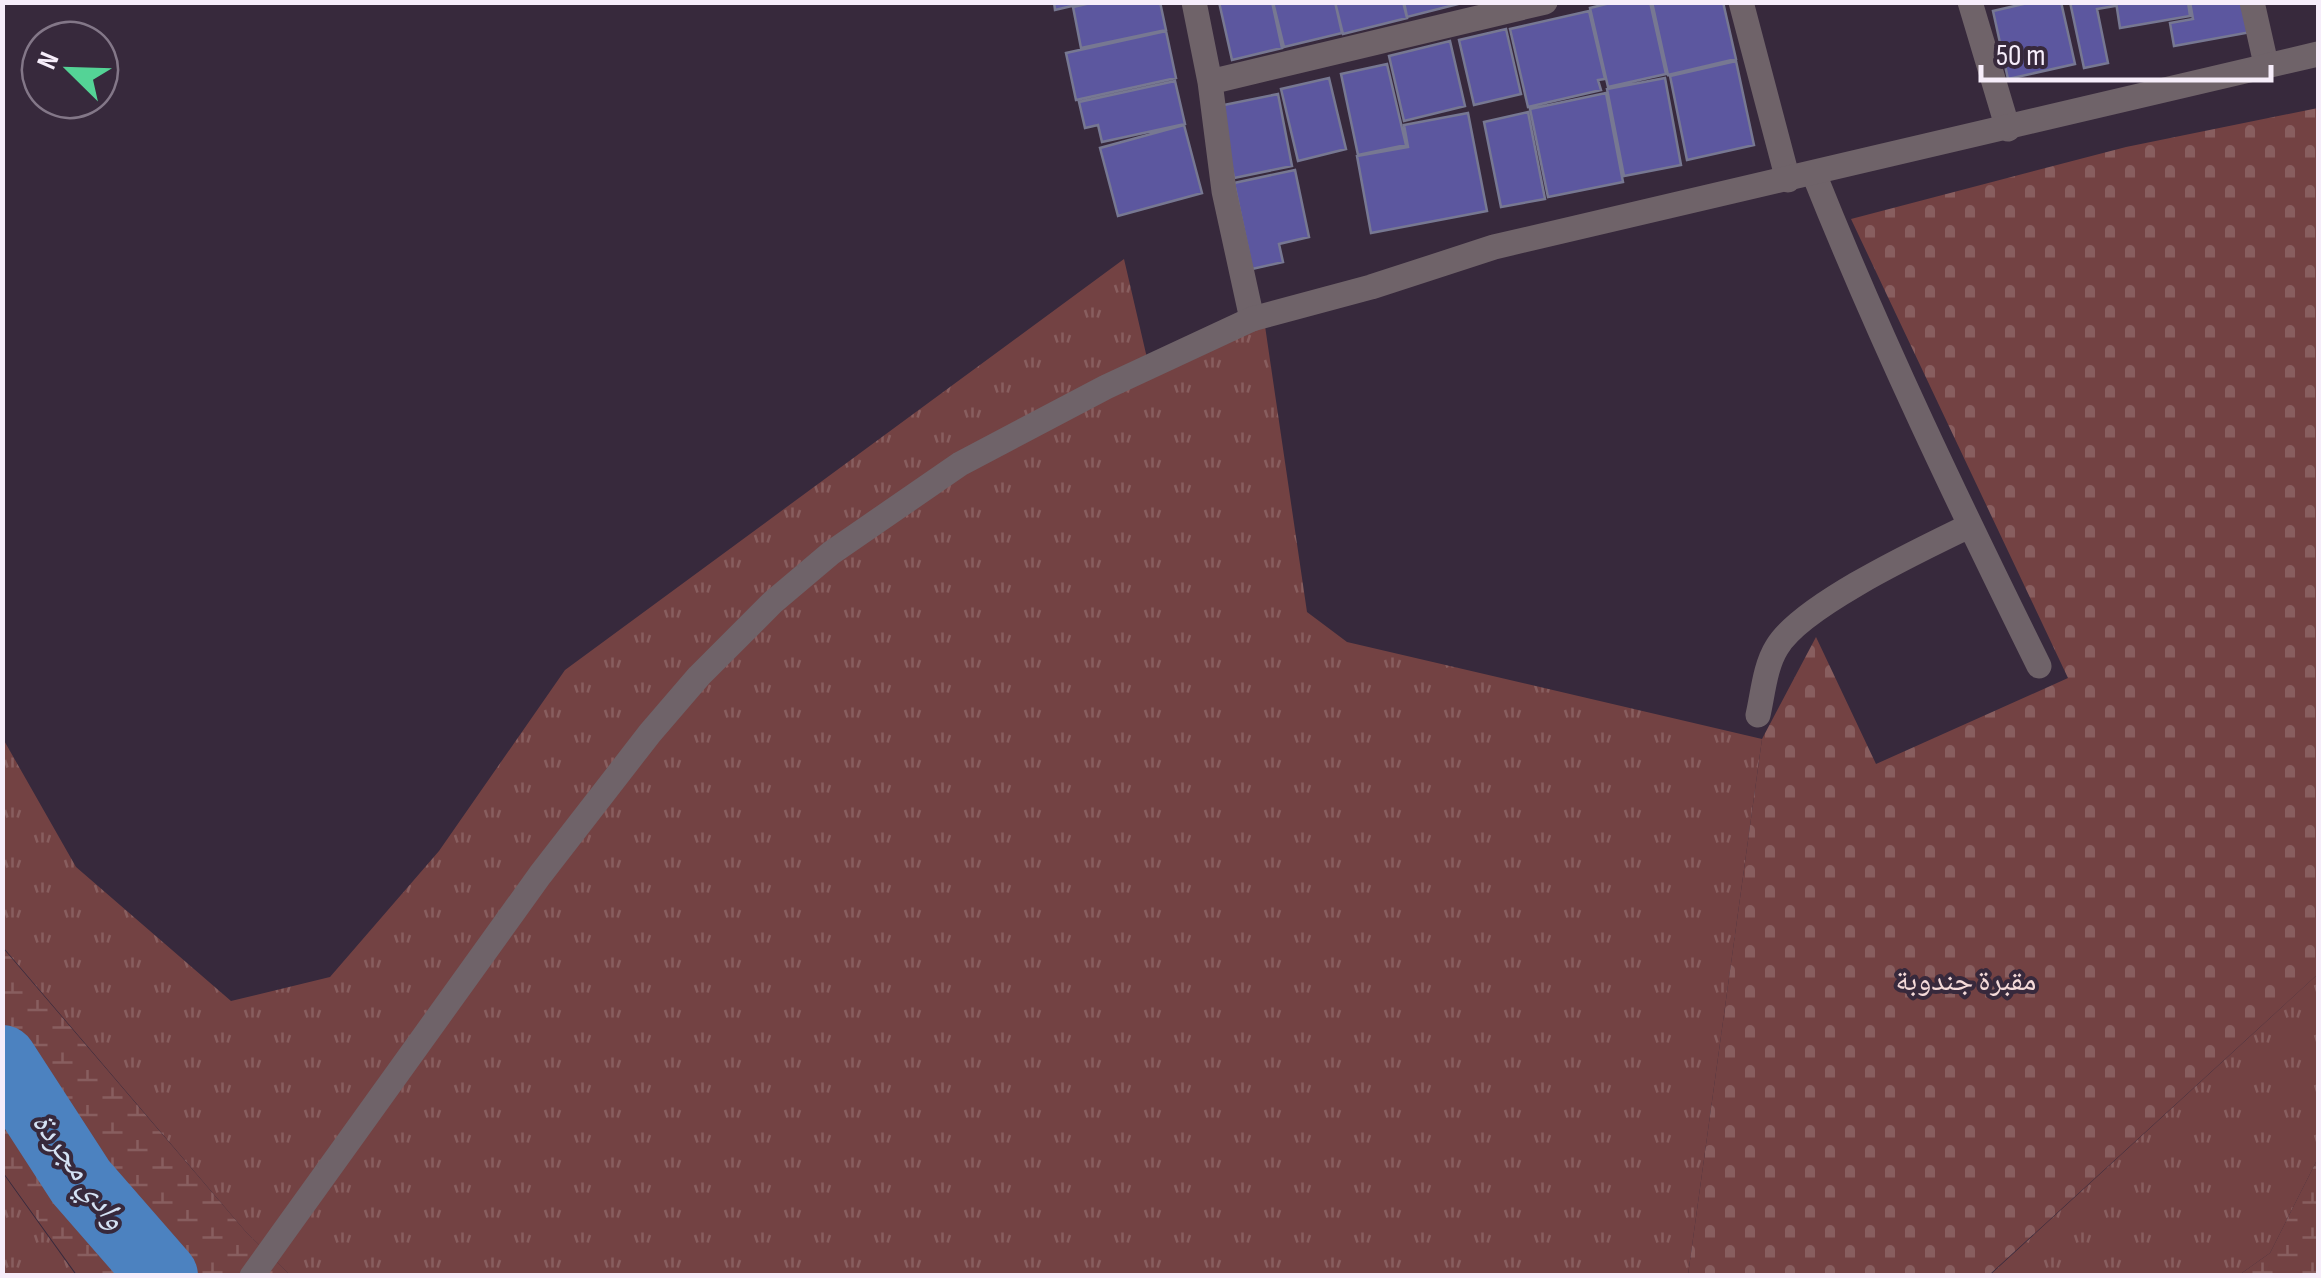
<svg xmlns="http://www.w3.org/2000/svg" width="2321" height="1278" viewBox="0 0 2321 1278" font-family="'Sofia Sans Condensed','Noto Naskh Arabic',sans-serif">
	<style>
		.grass { fill: url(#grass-tufts) }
		.wetland { fill: url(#wetland-marsh) }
		.cemetery { fill: url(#cemetery-stones) }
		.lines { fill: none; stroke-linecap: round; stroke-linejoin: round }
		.river { stroke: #4c82c0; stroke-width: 70 }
		.building { fill: #5c579f; stroke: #777892; stroke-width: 2.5 }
		.minor { stroke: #6f6369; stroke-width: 25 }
		.tertiary { stroke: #6f6369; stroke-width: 25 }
		.labels { text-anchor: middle; stroke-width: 8; stroke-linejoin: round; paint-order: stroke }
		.park-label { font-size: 30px; fill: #f4dad9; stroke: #37293c }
		.water-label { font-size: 32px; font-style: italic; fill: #d4e2f4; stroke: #37293c }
	</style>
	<defs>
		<pattern id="grass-tufts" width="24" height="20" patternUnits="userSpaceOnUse" patternTransform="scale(2.5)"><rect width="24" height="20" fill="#734243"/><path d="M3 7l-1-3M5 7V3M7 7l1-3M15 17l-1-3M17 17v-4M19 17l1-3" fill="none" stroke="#885e5f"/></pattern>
		<pattern id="wetland-marsh" width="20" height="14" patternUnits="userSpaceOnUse" patternTransform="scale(2.5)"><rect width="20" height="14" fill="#734243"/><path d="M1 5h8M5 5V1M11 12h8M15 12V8" fill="none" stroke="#885e5f"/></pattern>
		<pattern id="cemetery-stones" width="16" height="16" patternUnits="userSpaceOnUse" patternTransform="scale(2.5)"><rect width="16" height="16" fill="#734243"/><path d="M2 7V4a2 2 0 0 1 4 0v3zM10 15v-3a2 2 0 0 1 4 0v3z" fill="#885e5f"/></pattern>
	</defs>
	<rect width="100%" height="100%" fill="#37293c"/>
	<path class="grass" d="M1124 259 1150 371 1265 326 1307 612 1347 642 1762 739 1688 1275H290L246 1232 3 947 2 737 76 867 231 1001 330 977 439 851 565 670Z
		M2318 974V1158L2270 1253 2239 1275 1989 1276Z
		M2 1172 75 1274 77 1275H3Z"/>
	<path class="wetland" d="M2 947 246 1232 290 1275H77L3 1172Z
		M2318 1158V1275H2239L2270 1253Z"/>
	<path class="cemetery" d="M2318 108V974L1989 1275H1688L1762 739 1816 637 1876 764 2068 678 1851 219 2126 147Z"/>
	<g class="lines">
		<path class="river" d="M2 1060 81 1182 163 1276"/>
	</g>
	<path class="building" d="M1054 2H1089L1055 10Z
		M1095 2H1160L1166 30 1081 48 1073 7Z
		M1219 2H1272L1282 48 1232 60Z
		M1273 2H1335L1342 33 1284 47Z
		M1335 2H1403L1407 18 1343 34Z
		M1404 2H1462V3L1407 17Z
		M1614 2H1650L1666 74 1608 87 1590 8Z
		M1652 2H1723L1736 59 1668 75Z
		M2032 2H2061L2075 64 2008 79 1993 11Z
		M2070 2H2114L2115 6 2097 9 2108 63 2084 68Z
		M2116 2H2188L2190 16 2120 28Z
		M2190 2H2246L2251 32 2174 46 2170 23 2193 19Z
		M1589 11 1605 79 1598 80 1601 90 1528 107 1510 29Z
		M1506 29 1521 94 1474 105 1459 40Z
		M1166 31 1176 78 1076 100 1066 53Z
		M1450 41 1465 106 1404 121 1389 56Z
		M1736 61 1754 145 1687 160 1670 76Z
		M1387 64 1406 145 1358 155 1341 74Z
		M1329 78 1346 149 1298 161 1281 89Z
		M1665 78 1681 165 1624 176 1607 89Z
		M1175 81 1185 124 1102 142 1098 125 1085 128 1079 102Z
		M1606 93 1623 182 1548 197 1530 109Z
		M1278 94 1292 166 1234 178 1219 106Z
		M1528 112 1545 199 1501 207 1484 122Z
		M1468 113 1487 211 1371 233 1357 156 1408 147 1404 125Z
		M1184 125 1202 193 1118 216 1100 148Z
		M1295 170 1309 237 1279 244 1283 262 1252 269 1234 183Z"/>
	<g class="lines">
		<path class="minor" d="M1194 2 1210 82 1224 191 1252 319
			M1741 2 1788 180
			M1970 2 2008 129
			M2252 2 2266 64
			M1210 82 1545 2
			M1814 174C1881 342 1959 504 2039 666
			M1758 715C1763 693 1765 666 1777 647 1802 605 1922 549 1969 526"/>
		<path class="tertiary" d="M252 1276 540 875 650 733 699 676 773 602 831 553 960 464 1106 387 1252 319 1371 287 1494 247 2318 54"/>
	</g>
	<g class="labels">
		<g class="park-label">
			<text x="1966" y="990">مقبرة جندوبة</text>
		</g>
		<g class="water-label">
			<text transform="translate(80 1170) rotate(54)" y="11">وادي مجردة</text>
		</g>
	</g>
	<rect width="2321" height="1278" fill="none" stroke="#f6edfa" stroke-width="10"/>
	<g transform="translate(70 70) rotate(293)"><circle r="48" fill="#37293c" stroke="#837788" stroke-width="2.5"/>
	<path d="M0-8L18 38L0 25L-18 38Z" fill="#54d396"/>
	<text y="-15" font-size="28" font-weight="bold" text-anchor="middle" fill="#f6edfa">N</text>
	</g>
	<path d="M1981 65v15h290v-15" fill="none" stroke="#f6edfa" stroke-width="5"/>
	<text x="1996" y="65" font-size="30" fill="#f6edfa" stroke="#37293c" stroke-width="8" paint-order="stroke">50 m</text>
</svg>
